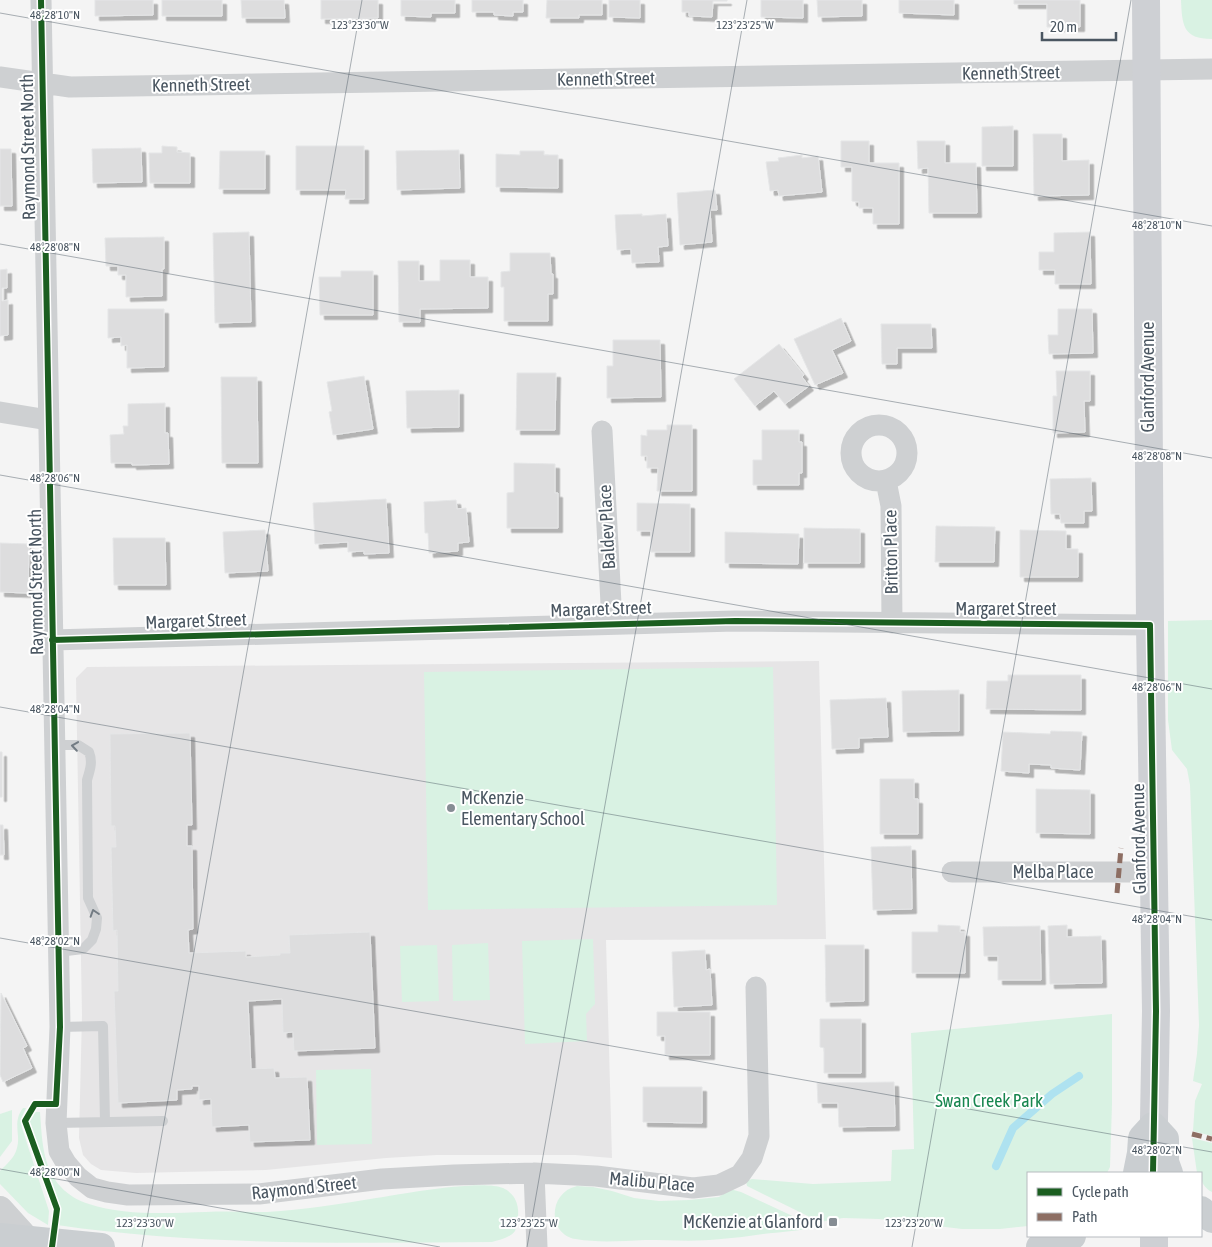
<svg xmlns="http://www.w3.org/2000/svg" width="1212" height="1247" viewBox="0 0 1212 1247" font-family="'Asap Condensed',sans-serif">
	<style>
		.education { fill: #e6e5e6 }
		.green { fill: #d9f2e3 }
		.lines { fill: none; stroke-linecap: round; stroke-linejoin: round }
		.stream { stroke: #aee2f0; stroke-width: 8 }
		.building { fill: #ddddde; stroke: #e5e6e7; filter: url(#shadow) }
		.service { stroke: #ced0d2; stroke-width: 10 }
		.minor { stroke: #ced0d2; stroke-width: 21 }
		.tertiary { stroke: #ced0d2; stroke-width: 26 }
		.secondary { stroke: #ced0d4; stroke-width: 28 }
		.primary { stroke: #caced1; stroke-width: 28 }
		.quiet { stroke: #8d6e63; stroke-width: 5; stroke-dasharray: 10 5; stroke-linecap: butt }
		.cycleway-casing { stroke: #fff; stroke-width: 9 }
		.cycleway { stroke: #1b5e20; stroke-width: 6 }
		.oneway { stroke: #727b83 }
		.ticks { fill: none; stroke: #4a5661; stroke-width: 1; stroke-opacity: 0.45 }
		.poi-dot { fill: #868d94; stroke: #fff; stroke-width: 2 }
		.labels { text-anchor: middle; stroke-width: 4; stroke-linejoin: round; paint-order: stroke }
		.street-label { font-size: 18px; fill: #4a5661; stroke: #fff }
		.poi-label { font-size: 18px; fill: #4a5661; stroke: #fff; text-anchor: start }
		.park-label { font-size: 18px; fill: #17864f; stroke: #fff }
		.ticks-label { font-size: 12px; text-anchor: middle; fill: #4a5661; stroke: #fff; stroke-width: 4; stroke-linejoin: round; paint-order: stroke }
	</style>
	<defs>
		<filter id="shadow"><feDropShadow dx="4.5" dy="4.5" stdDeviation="0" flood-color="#0004"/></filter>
	</defs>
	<rect width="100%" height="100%" fill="#f4f4f4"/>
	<path class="education" d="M819 661 826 939 606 940 612 1158 575 1155H437L386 1158 266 1170 136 1173 101 1170 91 1164 83 1155 79 1138 82 1015 76 678 87 667Z"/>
	<path class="green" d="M1181 0H1212V39C1183 39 1182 25 1181 0Z
		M1212 620V1136L1193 1131 1195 1101 1202 1084 1193 1081 1197 1054 1199 1025 1190 785 1187 769 1172 750 1168 720V621Z
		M773 667 777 905 428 910 424 672Z
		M593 939 595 1004 586 1014 587 1041 525 1044 522 941Z
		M488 943 490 1000 453 1001 452 945Z
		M437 945 439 1001 402 1002 400 946Z
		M1112 1014V1104L1110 1167 1107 1173H1028V1226L1000 1229H962L879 1219 843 1218 820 1222 747 1186 746 1181 752 1179 813 1184 891 1181 892 1150 914 1149 911 1033Z
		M371 1069 372 1144 317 1145 316 1070Z
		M23 1108H26L21 1119 22 1128 49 1211 48 1225 28 1213 0 1184V1171C7 1164 15 1157 17 1148 21 1135 12 1122 23 1108Z
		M12 1110V1141L0 1157V1114Z
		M36 1112H40C42 1137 42 1167 61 1187 68 1195 79 1201 89 1204 124 1216 170 1213 206 1212 226 1211 247 1212 267 1212 303 1210 340 1204 376 1198 401 1194 482 1179 503 1188 518 1195 520 1209 517 1223 516 1226 516 1229 515 1231 510 1238 499 1240 492 1242 347 1243 201 1246 57 1225L59 1207 29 1122 31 1115Z
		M1192 1138 1212 1143V1192C1204 1188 1201 1182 1201 1173H1197Z
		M577 1186 593 1187 612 1191 634 1198 659 1201 689 1200 719 1197 730 1189 741 1192 816 1227C799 1231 780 1232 763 1234 749 1236 735 1238 721 1239 696 1242 670 1240 645 1240 622 1241 598 1243 576 1239 548 1235 547 1193 577 1186Z"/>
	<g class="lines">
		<path class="stream" d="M996 1166 1013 1128 1052 1094 1079 1076"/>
	</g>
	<path class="building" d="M95 0H153V15L95 16Z
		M162 0H222V16H162Z
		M241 0H284L285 18H242Z
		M321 0H378V18L321 19Z
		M401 0H455V13H431V17L401 16Z
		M472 0H523V12H513V16L494 15V12H472Z
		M547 0H602V15H579V18H546Z
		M609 0H640V18L609 17Z
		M682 0H727V1H713L712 17 689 16V12H682Z
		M761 0H803V18L761 17Z
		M817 0H862V16L818 17Z
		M899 0H954V15L899 13Z
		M1014 0H1080V27H1047V4H1014Z
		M1013 126V166H982V127Z
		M1033 134H1062V161L1089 160V195L1034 196Z
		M841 141H869V163H899V224H873V208H859V202L852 201V167H841Z
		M917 141H945V163H976L977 213H929L928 168 918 169Z
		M162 146 177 147V152L190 153V183H150L149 153H162Z
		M296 146H364V199H345L346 190H296Z
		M141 148 142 182 93 183 92 149Z
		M0 149H11L12 206H0Z
		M459 150 460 188 397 190 396 151Z
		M220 151H265V189H219Z
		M520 151H544V155H558V188L496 187V154L520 155Z
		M802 155V158L818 156 822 192 779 196 778 190 770 191 766 162 779 161 778 158Z
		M715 190 717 210H710L712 242 680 245 677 193Z
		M642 214V216L666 214 668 246 658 247 659 262 632 263 631 249 617 250 615 215Z
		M249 232 251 322 215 323 213 233Z
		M1090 232 1091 284H1055V270H1039V252H1054V233Z
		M164 237V269H162V296L126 297V275H118V266H106L105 238Z
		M510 253H550L551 274H553V294H548V321H504V287H501V272L510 271Z
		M440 260H470V277H488V308L420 309V322H399L398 261H419V281H440Z
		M7 269V288H2V301L8 300V335L0 336V270Z
		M341 271H373V315H320L319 277H341Z
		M108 309H164V367L127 368V345L121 346V337L108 338Z
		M1058 309H1092L1093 353 1049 354 1048 335H1058Z
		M841 318 851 341 832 350 843 373 815 385 794 339Z
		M881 324H931L932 348H897V364H882Z
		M613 340H660L661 397 607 398V366H613Z
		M779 344 804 375 802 377 809 386 785 404 774 391 755 406 734 379Z
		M1056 371H1090V401H1084L1085 432 1053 433V396H1057Z
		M517 373H556L555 430H516Z
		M364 376 373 429 333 435 329 412 332 411 327 382Z
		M221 377H257L258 463H222Z
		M459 390V427L407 428 406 391Z
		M165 403V433H168L169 464 132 465V463H111L110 435 124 434 123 426H128V404Z
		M667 425H692V491H657L658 468H647V456H641V435L647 436V430H667Z
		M762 430H799V442H802V473H799V485H753V460H762Z
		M514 463 555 464V493H558V528H507V493L514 492Z
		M1091 478 1092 511H1084V523H1061L1060 514H1051L1050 479Z
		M386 499 389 553 364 554V551L348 552V542L315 544 313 503Z
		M456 500 457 509 466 508 469 542 458 543V551L429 553 428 533H425L424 502Z
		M637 503 690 504V552H651V531H637Z
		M936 526 995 527 994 562H935Z
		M804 528 860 529V563H804Z
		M265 530 268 571 225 573 223 532Z
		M1020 530 1066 531V549H1078V577H1020Z
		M725 532 799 534 798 564 725 563Z
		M113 538H165L166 585H114Z
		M0 543 29 544 28 593 0 592Z
		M1008 675H1081V710L986 709 987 681H1008Z
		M959 690V731L903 732 902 691Z
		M886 698 888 737 859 738V748L832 749 830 700Z
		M1051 731 1082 732 1080 770 1051 768V765L1029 764V773L1001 771 1003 732 1050 734Z
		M190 733 192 825H187V846H192L193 929 188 930 189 953 246 951V957L280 955V953H290L289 935 370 932 375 1048 294 1051 293 1032 283 1033 282 999 248 1001 251 1069 274 1068 275 1078 307 1077 310 1140 250 1142 249 1125 212 1127 211 1099 199 1100V1086H192V1089L177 1090V1100L118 1103 114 991H118L117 930 113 931 111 847H116L115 826H111L110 734Z
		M0 752H2V797H0Z
		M880 779H914V799H918V834H880Z
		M1036 789 1090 790V834L1036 833Z
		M0 825H3L4 855H0Z
		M911 846 912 909 873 910 871 847Z
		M938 925 960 926V932H965V973H912V932H938Z
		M1067 925V937L1101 936 1102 983 1050 984 1048 926Z
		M1040 926 1041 980H998V956H984L983 927Z
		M825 945H864V1001L826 1002Z
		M705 950 706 970 710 969 712 1005 674 1007 672 952Z
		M1 993 27 1046 23 1048 32 1068 3 1082 0 1075Z
		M657 1012H710V1055H665V1036H657Z
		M820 1019H861V1073H824V1048L820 1047Z
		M894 1082 895 1126 839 1127 838 1103H818L817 1083Z
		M643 1087H702V1123L643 1122Z"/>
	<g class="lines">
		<path class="service" d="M54 745H78L89 752C93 762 90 770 87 780L88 898 97 918 96 929 92 940 83 949 58 952
			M60 1027 103 1026 105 1122
			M56 1123 163 1121"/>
		<path class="minor" d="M41 0 60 1027 56 1123 59 1151 66 1163 78 1177 92 1188 107 1192 128 1195 259 1194 382 1179 454 1175 534 1173 596 1176 693 1188 719 1185 740 1175 752 1158 759 1136 756 987
			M0 77 70 87 1212 69
			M0 412 48 420
			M851 453a28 28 0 1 1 56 0a28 28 0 1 1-56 0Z
			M602 431 612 623
			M886 481 891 506 892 623
			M52 640 735 621 1150 625
			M952 872H1154
			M534 1173 537 1247"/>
		<path class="tertiary" d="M0 1209 28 1240 37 1247"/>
		<path class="secondary" d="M1146 0 1150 625 1156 1011 1153 1173
			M1154 1236V1247"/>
		<path class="primary" d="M1137 1173 1141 1153 1142 1138 1153 1126 1165 1139V1162L1169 1173
			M1201 1210 1212 1219
			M0 1237 101 1247
			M1040 1247 1072 1236"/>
		<path class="quiet" d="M1117 893 1121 848
			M1192 1134 1212 1139"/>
		<defs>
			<path id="cycleway" d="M41 0 60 1027 56 1104H35L25 1121 57 1209 52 1247
				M52 640 735 621 1150 625 1156 1011 1153 1173"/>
		</defs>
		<use href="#cycleway" class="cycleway-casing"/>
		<use href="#cycleway" class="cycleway"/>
	</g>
	<defs><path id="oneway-chevron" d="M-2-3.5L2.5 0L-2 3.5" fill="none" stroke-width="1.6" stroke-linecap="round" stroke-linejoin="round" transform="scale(1.25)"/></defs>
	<g class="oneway">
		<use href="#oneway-chevron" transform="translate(75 746) rotate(-172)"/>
		<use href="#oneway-chevron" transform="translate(94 913) rotate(-108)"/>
	</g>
	<path class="ticks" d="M0 13 1212 226M0 244 1212 458M0 475 1212 689M0 707 1212 920M0 938 1212 1152M0 1169 440 1247M142 1247 362 0M527 1247 747 0M912 1247 1131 0"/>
	<g class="poi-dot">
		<circle cx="451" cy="808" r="5"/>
		<rect x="828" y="1217" width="10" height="10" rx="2.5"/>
	</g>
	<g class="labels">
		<g class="street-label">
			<text transform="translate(1011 73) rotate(-1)" y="6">Kenneth Street</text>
			<text transform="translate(606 79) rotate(-1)" y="6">Kenneth Street</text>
			<text transform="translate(201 85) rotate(-1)" y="6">Kenneth Street</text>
			<text transform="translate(28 147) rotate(-91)" y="6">Raymond Street North</text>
			<text transform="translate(1148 377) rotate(-90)" y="6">Glanford Avenue</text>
			<text transform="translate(607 527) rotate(-93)" y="6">Baldev Place</text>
			<text transform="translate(891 552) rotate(-91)" y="6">Britton Place</text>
			<text transform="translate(36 582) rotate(-91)" y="6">Raymond Street North</text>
			<text transform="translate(601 609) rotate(-2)" y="6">Margaret Street</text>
			<text x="1006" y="615">Margaret Street</text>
			<text transform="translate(196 621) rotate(-2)" y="6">Margaret Street</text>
			<text transform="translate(1139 839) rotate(-91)" y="6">Glanford Avenue</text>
			<text x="1053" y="878">Melba Place</text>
			<text transform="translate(652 1182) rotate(5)" y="6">Malibu Place</text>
			<text transform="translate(304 1188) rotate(-6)" y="6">Raymond Street</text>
		</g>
		<g class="poi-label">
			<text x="461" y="804">McKenzie<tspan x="461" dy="21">Elementary School</tspan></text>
			<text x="823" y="1228" text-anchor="end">McKenzie at Glanford</text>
		</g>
		<g class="park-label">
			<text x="989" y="1107">Swan Creek Park</text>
		</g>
	</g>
	<g class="ticks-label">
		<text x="55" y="19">48°28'10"N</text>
		<text x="360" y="29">123°23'30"W</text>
		<text x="745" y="29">123°23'25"W</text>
		<text x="1157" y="229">48°28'10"N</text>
		<text x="55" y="251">48°28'08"N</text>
		<text x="1157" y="460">48°28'08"N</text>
		<text x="55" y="482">48°28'06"N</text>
		<text x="1157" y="691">48°28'06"N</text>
		<text x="55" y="713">48°28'04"N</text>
		<text x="1157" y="923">48°28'04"N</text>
		<text x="55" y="945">48°28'02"N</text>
		<text x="1157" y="1154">48°28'02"N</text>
		<text x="55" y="1176">48°28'00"N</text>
		<text x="145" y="1227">123°23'30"W</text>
		<text x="529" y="1227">123°23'25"W</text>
		<text x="914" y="1227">123°23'20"W</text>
	</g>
	<rect x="1027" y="1172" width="175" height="65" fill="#ffffff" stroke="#b7bbc0"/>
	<rect x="1037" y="1188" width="25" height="8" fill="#1b5e20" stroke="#b7bbc0"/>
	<text x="1072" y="1197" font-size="15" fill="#4a5661">Cycle path</text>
	<rect x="1037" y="1213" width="25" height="8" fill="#8d6e63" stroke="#b7bbc0"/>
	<text x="1072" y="1222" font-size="15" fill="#4a5661">Path</text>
	<path d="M1042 32v8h74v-8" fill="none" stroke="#4a5661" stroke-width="2.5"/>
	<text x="1050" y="32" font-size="15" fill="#4a5661" stroke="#ffffff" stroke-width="4" paint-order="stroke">20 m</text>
</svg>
